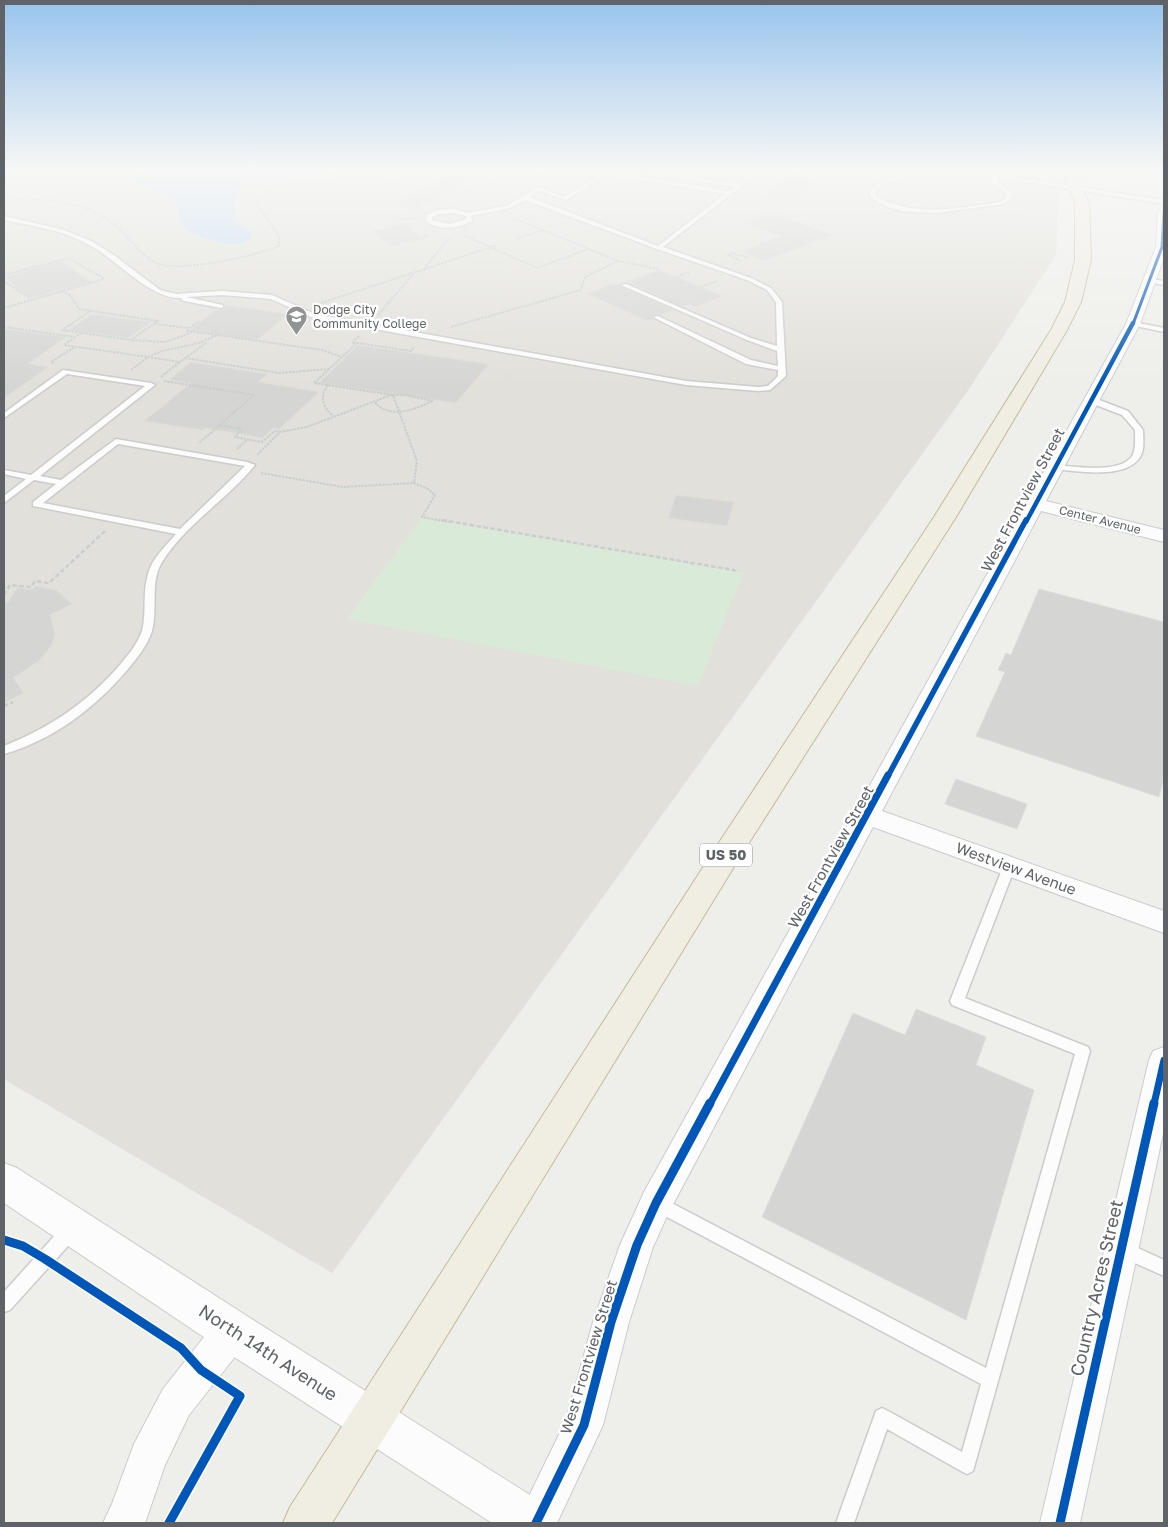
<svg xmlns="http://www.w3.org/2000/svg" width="1168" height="1527" viewBox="0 0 1168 1527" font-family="'Golos Text',sans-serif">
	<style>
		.education { fill: #e1e0da }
		.green { fill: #d9ead8 }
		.water { fill: #c1dbf5 }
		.building { fill: #d5d5d3; stroke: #deddda }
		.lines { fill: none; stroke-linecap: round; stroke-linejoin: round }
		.lane-casing { stroke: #cbcccb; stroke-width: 3 }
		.street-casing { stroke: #cbcccb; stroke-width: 2 }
		.secondary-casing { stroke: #cacaca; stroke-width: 2 }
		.highway-casing { stroke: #c5bb98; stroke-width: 2 }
		.path-far1 { stroke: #cacfcd; stroke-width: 2; stroke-dasharray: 2.5 1; stroke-linecap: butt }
		.path { stroke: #cacfcd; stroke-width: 2.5; stroke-dasharray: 4.5 2.5; stroke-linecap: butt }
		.lane { fill: #fcfcfc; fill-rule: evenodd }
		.street { fill: #fcfcfc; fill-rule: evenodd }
		.secondary { fill: #fcfcfc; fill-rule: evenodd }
		.highway { fill: #f0ede3; fill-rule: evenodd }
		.cycleway-far4-casing { stroke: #fff; stroke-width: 5 }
		.cycleway-far3-casing { stroke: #fff; stroke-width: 6 }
		.cycleway-far2-casing { stroke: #fff; stroke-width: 8 }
		.cycleway-far1-casing { stroke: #fff; stroke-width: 10 }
		.cycleway-casing { stroke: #fff; stroke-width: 12 }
		.cycleway-far4 { stroke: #0057b8; stroke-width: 3 }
		.cycleway-far3 { stroke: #0057b8; stroke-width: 4.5 }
		.cycleway-far2 { stroke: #0057b8; stroke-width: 5.5 }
		.cycleway-far1 { stroke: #0057b8; stroke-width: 7 }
		.cycleway { stroke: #0057b8; stroke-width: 9 }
		.labels { text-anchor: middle; stroke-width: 4.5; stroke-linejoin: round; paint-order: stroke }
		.far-poi-label { font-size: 12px; fill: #5f6267; stroke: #fff; text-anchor: start }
		.far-street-label { font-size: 12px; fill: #5f6267; stroke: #fff }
		.shield { fill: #fff; stroke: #8f9195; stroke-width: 1 }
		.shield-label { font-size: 14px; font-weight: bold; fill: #5f6267 }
		.street-label { font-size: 15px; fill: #5f6267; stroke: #fff }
		.near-street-label { font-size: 18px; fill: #5f6267; stroke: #fff }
	</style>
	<rect width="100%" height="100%" fill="#eeeeea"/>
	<path class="education" d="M4 171H948L1059 189 1056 255 969 389 332 1273 4 1079Z"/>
	<path class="green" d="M421 518 743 573 698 686 347 619Z"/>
	<path class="water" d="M150 171H320L332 173 325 176 242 181 235 199 234 221 250 231 252 237C238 250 215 242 200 236 197 235 191 233 189 231 180 224 178 208 175 199L130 181 132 176Z"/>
	<path class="building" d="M453 171H479L480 173 416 210 396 201Z
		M791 173 820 178 791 203 761 198Z
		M771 213 833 235 765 261 740 252 781 236 744 223Z
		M403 224 424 239 391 246 372 231Z
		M61 261 91 282 31 298 4 277Z
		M659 270 677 277 723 296 695 307 689 304 683 307 627 282Z
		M613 284 619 285 674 310 661 315H653V319L648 321 587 294Z
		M225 305 288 314 257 340 189 331 217 309H224Z
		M92 314 151 322 128 338 68 330Z
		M4 329 66 337 28 364 48 367 4 398Z
		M358 345 489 364 456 403 319 383Z
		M191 362 268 374 258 382 319 392 279 429 273 428 263 438 206 428 203 430 144 421 191 383 169 380Z
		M676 495 734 502 727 526 668 518Z
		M35 586 56 590 72 604 50 615 55 633 51 646 40 660 13 678 24 693 4 703V603L8 602 18 587 32 590Z
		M1039 589 1164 622V777L1159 797 976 736 1005 672 998 670 1006 653 1011 655Z
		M956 779 1027 804 1017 829 945 804Z
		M916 1009 986 1037 976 1065 1034 1090 966 1320 762 1217 853 1013 905 1035Z"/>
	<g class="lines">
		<defs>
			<path id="lane" d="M606 171 729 191 734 187 644 172 651 171 738 184 755 171H761L663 247 751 278 771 288 782 302 786 376 770 390 758 391 686 385 313 318 271 299 222 295 186 297 223 305V307L221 308 184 301 181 299 182 298C150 300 117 259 89 245 63 230 33 226 4 220V216L64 230 93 242 115 256 160 290 176 294 222 291 272 295 315 314 686 381 758 387 768 386 778 376V370L746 364 653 317 658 316 751 360 778 366 777 351 747 340 621 285 626 284 751 338 777 346 776 302 767 290 747 280 657 249 525 200 510 208 471 216 472 221C458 229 439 231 426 221L427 215 438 210 452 209 468 213 506 206 539 187 564 197ZM607 175 725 194 658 246 529 197 539 191 566 200ZM452 213 466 216 467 219 449 224 432 220V217L439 214Z
				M935 171H951C928 182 899 170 876 190V196C915 218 957 208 1000 202L1006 198 1007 194 992 182 991 177 962 171H975L1164 200V204L996 177 997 180 1013 194 1010 200 1003 204 936 213 901 211 885 206 870 197V190C886 173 913 174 935 171Z
				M1150 279 1164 281V285L1148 282 1147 281Z
				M1133 322 1164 328V332L1131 325 1130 324Z
				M63 370 151 383 155 385 40 476 61 480 116 439 247 462 255 465C227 500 184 525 161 564 150 584 158 609 152 631 147 646 137 658 128 669 95 708 53 740 4 754V746C49 728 87 703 119 666 128 655 137 645 142 631 147 612 142 593 148 574 152 558 166 546 176 534L33 506V502L56 484 34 480 4 503V496L26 479 4 474V470L31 475 145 386 67 374 4 418V413ZM118 444 245 466 180 529 43 503Z
				M1088 398H1094L1128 411 1143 430C1143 438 1145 450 1140 457 1126 480 1076 471 1054 469L1050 467 1054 465C1072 466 1124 475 1133 454 1136 447 1135 438 1135 430L1122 415 1088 402Z
				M1009 862 1013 864 1015 867 965 998 1088 1047 1090 1051 973 1471 967 1474 961 1471 887 1429 854 1523H836L876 1411 882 1408 888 1411 962 1452 981 1384 650 1208 648 1203 650 1198 656 1195 662 1198 986 1368 1075 1054 952 1005 950 1001 1003 867 1005 864Z
				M71 1222 77 1224 79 1230 77 1236 10 1310 4 1312V1292L65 1224Z
				M1125 1242 1164 1260V1276L1119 1256 1117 1250 1119 1244Z"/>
			<path id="street" d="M1164 207V258L1140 324 1046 501 1164 530V542L1041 511 882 811 1164 911V933L873 827 668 1214 653 1247 629 1322 603 1425 557 1523H516L566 1420 593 1322 620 1245 644 1192 1126 324 1156 247 1158 211Z
				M1164 1047V1129L1080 1523H1040L1149 1060 1153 1051Z
				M232 1313 245 1318 250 1331 245 1344 189 1415 165 1465 145 1523H103L112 1504 134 1444 163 1389 219 1318Z"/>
			<path id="secondary" d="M4 1163 17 1168 247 1316 549 1507 556 1523H492L217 1346 4 1203Z"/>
			<path id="highway" d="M1062 171H1074L1089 203 1091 260 1081 302 1067 330 956 517 740 857 332 1523H283L290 1507 720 841 934 517 1051 330 1065 302 1075 260V203Z"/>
		</defs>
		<use href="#lane" class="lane-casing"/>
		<use href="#street" class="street-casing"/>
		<use href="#secondary" class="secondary-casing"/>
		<use href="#highway" class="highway-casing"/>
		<path class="path-far1" d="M536 178 547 171
			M484 180 497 182 513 191
			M433 190 431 191 456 195
			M452 198 499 171
			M420 199 434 200
			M4 200C44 198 88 199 119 229 131 240 143 258 159 264 181 272 257 256 279 246V236L256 203C287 159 359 201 401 180L402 175 391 171
			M398 220 417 218
			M465 236 537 268 589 249
			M423 238 428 233
			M517 238 542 231
			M618 261 658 269
			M741 261 728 255 732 253 750 258
			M424 269 449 238
			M4 275 69 258 104 279 4 308
			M677 277 690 272
			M4 281 31 299
			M701 287 717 281
			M62 291 70 295 79 309 158 321 131 340 62 330 90 311
			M318 304 498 245
			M378 315 415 272
			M155 324 188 328
			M4 327 75 337 81 333
			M451 327 581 290 585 277 618 261 513 218
			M217 335 322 350 342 357
			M75 337 64 345 148 357 162 351 199 343 217 335 186 331 199 321
			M132 340 165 342 191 333
			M357 343 411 351 414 347
			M185 358 279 373 329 369 357 343H352L359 336
			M54 363 51 362 75 347
			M329 369 314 383 393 395 417 461 414 483 428 489 435 495 422 517 449 522
			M131 370 148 357 180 362 206 343
			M161 377 180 362
			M164 381 254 395 199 443
			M328 385C319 397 323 407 333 416
			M220 425 242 429 235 437 262 442 275 431 280 432 257 455
			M280 432 307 427 391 395H406L433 401C415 409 393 419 376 404V401
			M237 449 247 440
			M261 473 343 487 414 483"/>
		<path class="path" d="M442 520 739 571
			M4 595 10 585 31 587 35 581 49 583 106 530
			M4 706 13 702"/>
		<use href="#lane" class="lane"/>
		<use href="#street" class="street"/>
		<use href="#secondary" class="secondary"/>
		<use href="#highway" class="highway"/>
		<defs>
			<path id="cycleway-far4" d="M1133 324 1162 247 1164 211"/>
			<path id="cycleway-far3" d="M1026 522 1133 323"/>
			<path id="cycleway-far2" d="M888 776 1026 520"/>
			<path id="cycleway-far1" d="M710 1104 888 775
				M1154 1104 1164 1060"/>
			<path id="cycleway" d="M4 1240 23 1246 45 1259 181 1348 201 1370 240 1396 169 1523
				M536 1523 584 1425 611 1322 637 1245 656 1203 710 1103
				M1060 1523 1154 1103"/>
		</defs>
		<use href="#cycleway-far4" class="cycleway-far4-casing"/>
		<use href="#cycleway-far3" class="cycleway-far3-casing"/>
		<use href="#cycleway-far2" class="cycleway-far2-casing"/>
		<use href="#cycleway-far1" class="cycleway-far1-casing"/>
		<use href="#cycleway" class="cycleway-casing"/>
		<use href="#cycleway-far4" class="cycleway-far4"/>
		<use href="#cycleway-far3" class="cycleway-far3"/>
		<use href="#cycleway-far2" class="cycleway-far2"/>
		<use href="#cycleway-far1" class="cycleway-far1"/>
		<use href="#cycleway" class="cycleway"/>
	</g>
	<linearGradient id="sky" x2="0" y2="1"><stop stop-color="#98c4ed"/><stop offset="0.44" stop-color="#f7f7f6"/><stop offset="1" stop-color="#f7f7f6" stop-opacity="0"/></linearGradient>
	<rect width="1168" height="385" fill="url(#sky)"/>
	<defs>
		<symbol id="university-pin" viewBox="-11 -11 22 30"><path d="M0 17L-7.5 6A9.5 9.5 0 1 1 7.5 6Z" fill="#919395" stroke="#fff"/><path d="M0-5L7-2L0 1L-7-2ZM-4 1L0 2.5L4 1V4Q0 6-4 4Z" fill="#fff"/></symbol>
	</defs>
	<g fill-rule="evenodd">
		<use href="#university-pin" x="284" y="304" width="25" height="34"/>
	</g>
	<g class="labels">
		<g class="far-poi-label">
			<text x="313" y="314">Dodge City<tspan x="313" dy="14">Community College</tspan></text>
		</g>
		<g class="far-street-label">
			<text transform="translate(1100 520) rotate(14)" y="4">Center Avenue</text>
		</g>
		<rect class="shield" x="700" y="843.5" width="52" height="23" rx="4"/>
		<g class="shield-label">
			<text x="726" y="860">US 50</text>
		</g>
		<g class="street-label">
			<text transform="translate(1023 500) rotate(-62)" y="5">West Frontview Street</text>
			<text transform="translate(831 857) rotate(-61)" y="5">West Frontview Street</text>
			<text transform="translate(1016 869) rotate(20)" y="5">Westview Avenue</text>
			<text transform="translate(589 1357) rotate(-73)" y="5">West Frontview Street</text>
		</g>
		<g class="near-street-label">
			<text transform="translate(1097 1288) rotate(-77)" y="6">Country Acres Street</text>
			<text transform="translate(268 1353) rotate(33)" y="6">North 14th Avenue</text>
		</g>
	</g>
	<rect width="1168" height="1527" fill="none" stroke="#5f6267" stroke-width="10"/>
</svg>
